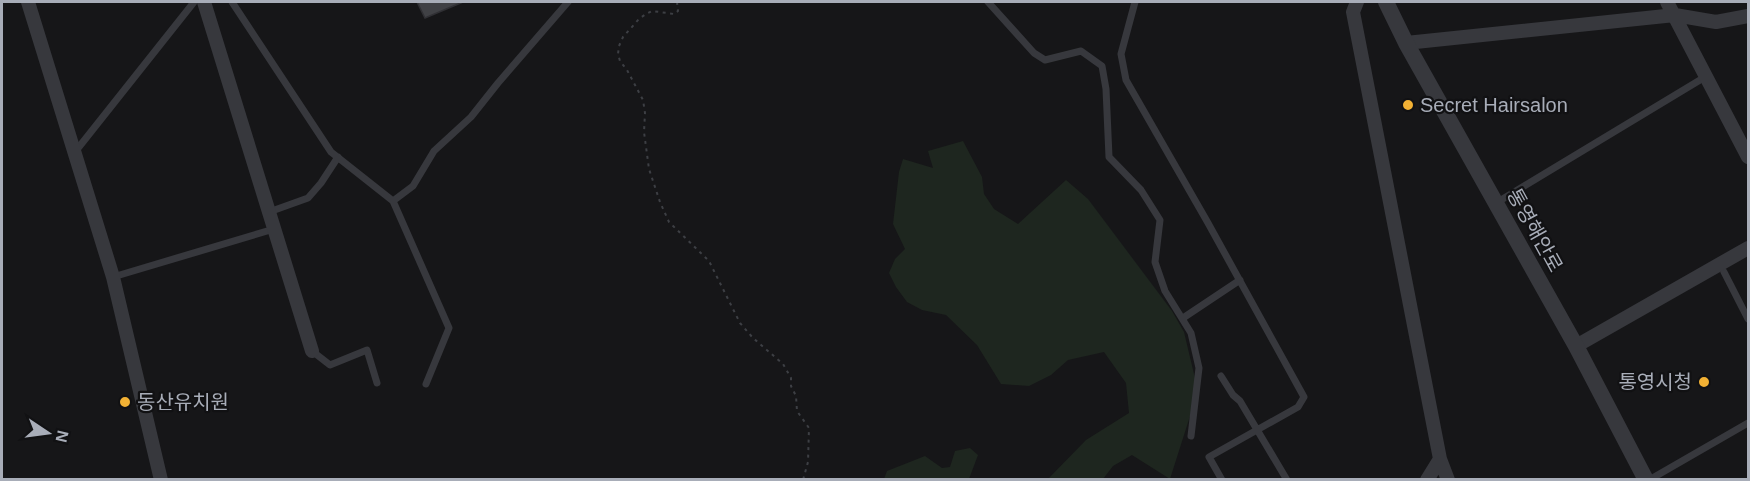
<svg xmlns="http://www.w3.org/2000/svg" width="1750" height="481" viewBox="0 0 1750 481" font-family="Helvetica,'Noto Sans KR',sans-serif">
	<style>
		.green { fill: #1e261f }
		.building { fill: #404145; stroke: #303034; stroke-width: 1.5 }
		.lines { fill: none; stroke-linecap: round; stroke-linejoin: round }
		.path { stroke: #3d3f44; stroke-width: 2; stroke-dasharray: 3 4.5; stroke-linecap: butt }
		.service { stroke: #37383d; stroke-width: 7 }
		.minor { stroke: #37383d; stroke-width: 14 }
		.tertiary { stroke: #37383d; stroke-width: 16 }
		.poi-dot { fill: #f2b134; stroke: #111113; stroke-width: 2 }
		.labels { text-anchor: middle; stroke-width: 4.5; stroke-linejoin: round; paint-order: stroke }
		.poi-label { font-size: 20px; fill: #a8adb8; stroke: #111113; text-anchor: start }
		.street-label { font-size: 20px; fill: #a8adb8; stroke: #111113 }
	</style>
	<rect width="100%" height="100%" fill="#161618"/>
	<path class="green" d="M963 141 982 177 984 194 994 209 1018 224 1066 180 1088 199 1172 311 1184 332 1198 391 1170 479 1132 455 1113 466 1103 479H1048L1086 440 1129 413 1126 383 1104 352 1068 360 1051 375 1029 386 1001 384 977 345 946 315 922 310 907 302 896 287 889 273 895 259 905 249 893 224 899 172 903 159 933 168 928 151Z
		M970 448 978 455 969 479H884L887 471 925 456 942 468 950 467 955 451Z"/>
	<path class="building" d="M417 2H463L425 18Z"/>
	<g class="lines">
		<path class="path" d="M677 2 678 11 674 14 652 11 646 14 639 19 623 37 619 46 618 54 620 61 627 70 643 100 645 113 644 132 649 169 660 202 669 222 709 261 740 323 753 338 783 364 791 378V386L796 396 797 411 809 428 808 462 803 480"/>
		<path class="service" d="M232 2 331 152 393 201 449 328 426 384
			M988 2 1034 53 1045 60 1081 51 1102 66 1106 89 1109 157 1141 190 1160 220 1155 262 1165 291 1191 333 1199 368 1191 436
			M1135 2 1121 54 1126 80 1208 223 1304 397 1298 407 1209 457 1222 480
			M75 152 194 2
			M393 201 413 186 434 151 471 117 498 83 568 2
			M1496 203 1705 77
			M269 212 308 198 321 183 338 157
			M1724 272 1748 319
			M113 277 274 229
			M1183 318 1240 280
			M312 351 330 365 367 350 377 383
			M1221 376 1233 395 1240 401 1287 480
			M1649 480 1748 423"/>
		<path class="minor" d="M28 2 113 277 161 480
			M204 2 312 351
			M1357 2 1353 12 1440 459 1427 480
			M1667 2 1748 157
			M1406 43 1675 15 1716 22 1748 16
			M1576 346 1748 248
			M1440 459 1448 480"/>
		<path class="tertiary" d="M1386 2 1406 43 1576 346 1646 480"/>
	</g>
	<g class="poi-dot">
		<circle cx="1408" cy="105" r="6"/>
		<circle cx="1704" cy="382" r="6"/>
		<circle cx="125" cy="402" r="6"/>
	</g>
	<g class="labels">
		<g class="poi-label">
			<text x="1420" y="112">Secret Hairsalon</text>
			<text x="1692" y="389" text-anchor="end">통영시청</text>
			<text x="137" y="409">동산유치원</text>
		</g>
		<g class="street-label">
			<text transform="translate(1535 230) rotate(61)" y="7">통영해안로</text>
		</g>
	</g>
	<rect width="1750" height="481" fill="none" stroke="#a8adb8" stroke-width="6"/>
	<g transform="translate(48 433) rotate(103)" stroke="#111113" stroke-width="4.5" paint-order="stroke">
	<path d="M0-4.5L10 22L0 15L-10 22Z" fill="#a8adb8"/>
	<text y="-9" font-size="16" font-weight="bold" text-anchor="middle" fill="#a8adb8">N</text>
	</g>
</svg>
